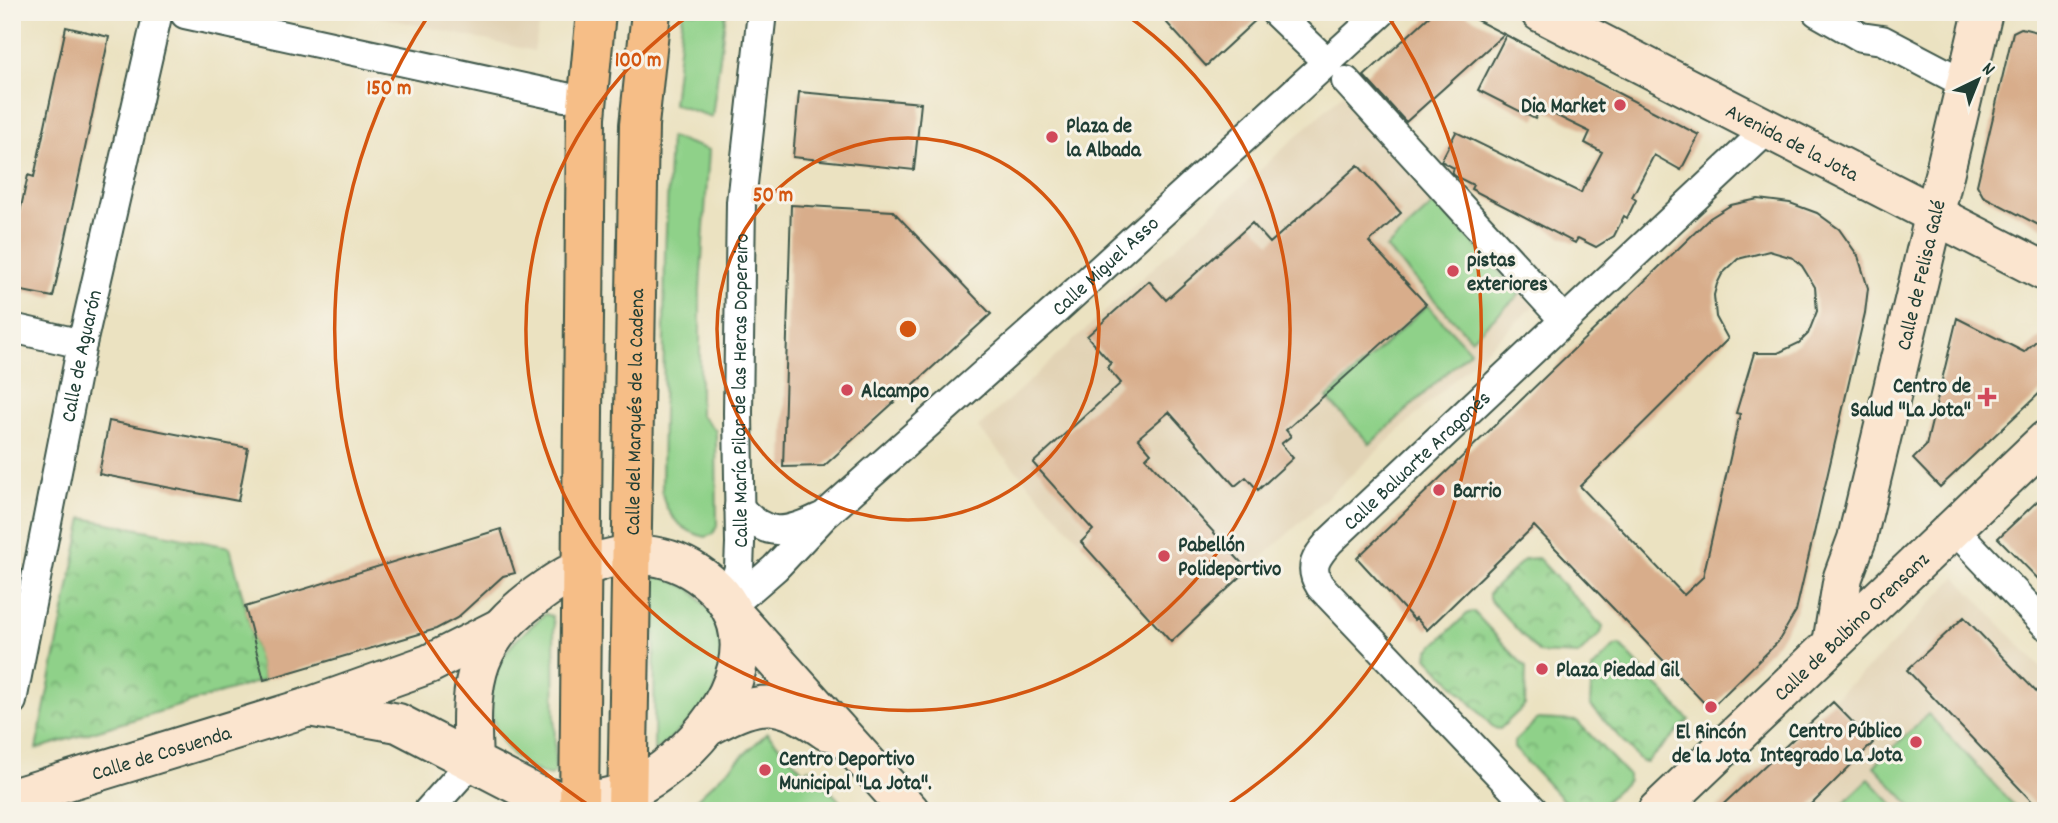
<svg xmlns="http://www.w3.org/2000/svg" width="2058" height="823" viewBox="0 0 2058 823" font-family="Dekko,sans-serif">
	<style>
		.built { fill: #e2d3b5 }
		.grass { fill: #8fd189; stroke: #57875e; stroke-width: 2 }
		.park { fill: url(#park-crowns); stroke: #57875e; stroke-width: 2 }
		.building { fill: #d8ad8b; fill-rule: evenodd }
		.lines { fill: none; stroke-linecap: round; stroke-linejoin: round }
		.street-casing { stroke: #3e5649; stroke-width: 32 }
		.secondary-casing { stroke: #3e5649; stroke-width: 42 }
		.primary-casing { stroke: #3e5649; stroke-width: 42 }
		.street { stroke: #fff; stroke-width: 28 }
		.secondary { stroke: #fbe5cf; stroke-width: 38 }
		.primary { stroke: #f6be87; stroke-width: 38 }
		.ring { fill: none; stroke: #d45610; stroke-width: 3.5 }
		.poi-dot { fill: #d1495b; stroke: #f7f3e8; stroke-width: 2.5 }
		.labels { text-anchor: middle; stroke-width: 6; stroke-linejoin: round; paint-order: stroke }
		.poi-label { font-size: 21px; font-weight: bold; fill: #1f3d34; stroke: #f7f3e8; text-anchor: start }
		.street-label { font-size: 21px; fill: #1f3d34; stroke: #f7f3e8 }
		.centre { fill: #d45610; stroke: #f7f3e8; stroke-width: 3.5 }
		.ring-label { font-size: 21px; text-anchor: middle; font-weight: bold; fill: #d45610; stroke: #f7f3e8; stroke-width: 6; stroke-linejoin: round; paint-order: stroke }
	</style>
	<defs>
		<pattern id="park-crowns" width="20" height="18" patternUnits="userSpaceOnUse" patternTransform="scale(1.75)"><rect width="20" height="18" fill="#8fd189"/><path d="M2 6a3 3 0 1 1 6 0M12 15a3 3 0 1 1 6 0" fill="none" stroke="#74ab71"/></pattern>
	</defs>
	<rect width="100%" height="100%" fill="#f7f3e8"/>
	<filter id="ink" filterUnits="userSpaceOnUse"><feTurbulence type="fractalNoise" baseFrequency=".0143" numOctaves="2"/><feDisplacementMap in="SourceGraphic" scale="14" xChannelSelector="R" yChannelSelector="G"/><feConvolveMatrix kernelMatrix="1 2 1 2 8 2 1 2 1" color-interpolation-filters="sRGB"/></filter>
	<filter id="wash" filterUnits="userSpaceOnUse"><feTurbulence type="fractalNoise" baseFrequency=".00686" numOctaves="4" result="noise"/><feDisplacementMap in="SourceGraphic" scale="28" xChannelSelector="R" yChannelSelector="G"/><feGaussianBlur stdDeviation="1.57" result="paint"/><feColorMatrix in="noise" values="0 0 0 0 0 0 0 0 0 0 0 0 0 0 0 0 0 1.4 0 .05"/><feComposite in="paint" operator="in"/></filter>
	<g filter="url(#wash)">
		<rect width="100%" height="100%" fill="#ebe2c1"/>
		<path class="built" d="M359 12H542L534 51Z
			M1344 93 1537 303 1171 642 978 428Z
			M1956 577 2046 673V811H1711L1884 653Z"/>
		<path class="grass" d="M683 12H726L712 117 673 104Z
			M670 137 709 150 700 290V415L716 431 717 526 713 534 706 537C683 532 666 516 662 493L665 252Z
			M1436 202 1520 294 1471 339 1386 248Z
			M1427 305 1470 351 1370 444 1327 398Z
			M655 573 691 589 718 620 725 646 713 700 654 753Z
			M545 614 552 616 554 624 555 772 551 776C502 766 477 709 498 666 508 644 528 629 545 614Z
			M1928 714 2019 811H1916L1874 766Z
			M767 733 804 772 809 768 849 811H684Z
			M1869 779 1899 811H1835Z"/>
		<path class="park" d="M83 518 230 547 264 680 36 749Z
			M1538 558 1603 627 1601 633 1578 655 1539 653 1489 599V593L1525 559Z
			M1474 612 1526 668 1525 705 1500 729 1494 728 1427 657 1428 651 1468 613Z
			M1620 645 1689 720 1647 762 1641 761 1590 705 1592 669 1615 646Z
			M1538 719 1577 721 1628 775V780L1596 811H1573L1514 748V742Z"/>
		<g id="blocks">
			<path class="building" d="M1157 12H1259V17L1206 66Z
				M1434 12H1461L1504 34 1406 122 1364 76Z
				M66 27 109 37 53 297 12 289V249L28 175 34 177Z
				M2021 28 2046 34V229L1983 196 1977 185 2013 32Z
				M1506 35 1699 135 1681 170 1654 155 1632 197 1636 200 1627 218 1624 216 1614 236 1596 247 1578 238 1575 243 1471 189 1473 185 1455 176 1452 173 1454 168 1441 161 1456 132 1581 193 1583 188 1602 152 1585 143 1590 132 1541 108 1535 119 1478 90Z
				M799 92 921 103 914 170 793 157Z
				M1358 165 1401 213 1369 242 1426 304 1286 430 1291 436 1281 444 1293 458 1258 490 1246 477 1235 486 1169 412 1138 438 1151 453 1146 458 1248 570 1171 642 1081 542 1093 530 1033 463 1121 383 1107 367 1111 363 1087 336 1149 281 1166 300 1252 223 1270 243Z
				M1758 199 1790 203 1817 213 1839 229 1858 256 1868 288 1865 313 1796 611 1778 642 1710 709 1534 526 1427 630 1416 618 1414 620 1357 558 1710 218 1731 205ZM1769 251 1793 258 1802 266 1815 287 1817 311 1808 334 1799 343 1778 353H1754L1736 413 1740 414 1703 577 1684 595 1580 486 1728 339 1716 317 1714 295 1717 284 1722 274 1738 259Z
				M791 205 893 211 991 314 824 466 783 467Z
				M1957 318 2024 352 2046 332V387L1940 487 1913 459 1926 446Z
				M109 421 248 448 238 501 99 474Z
				M2046 493V587L1998 538Z
				M501 529 515 573 503 576 457 618 436 629 264 680 245 607Z
				M1964 617 2046 702V811H2041L1907 670Z
				M1833 702 1873 743 1805 811H1716Z"/>
		</g>
	</g>
	<g filter="url(#ink)">
		<use href="#blocks" fill-opacity="0" stroke="#3e5649" stroke-width="2"/>
		<g class="lines">
			<defs>
				<g id="street">
					<path d="M1275 12 1327 62"/>
					<path d="M1817 12 1861 37 1882 40 1966 84"/>
					<path d="M185 14 565 97"/>
					<path d="M1346 81 1564 320"/>
					<path d="M12 328 82 344"/>
					<path d="M739 507C765 538 786 534 819 518"/>
					<path d="M1953 528 2046 625"/>
					<path id="s1" d="M729 601 739 568 740 543 738 413 741 202 762 12"/>
					<path id="s2" d="M731 606 775 568 825 515 1057 309 1382 12"/>
					<path id="s3" d="M12 701 82 344 158 12"/>
					<path d="M428 811 473 761"/>
					<path id="s4" d="M1534 811 1320 586C1308 567 1316 557 1330 541L1767 130"/>
				</g>
				<g id="secondary">
					<path id="s5" d="M1540 12 2046 272"/>
					<path d="M737 618 910 811"/>
					<path id="s6" d="M1832 644 1843 577 1857 539 1983 12"/>
					<path d="M309 707 398 723 535 794C589 812 636 795 676 759 732 711 775 626 698 574 647 540 594 556 547 588 473 639 469 676 473 761"/>
					<path d="M711 725C761 698 779 698 827 731"/>
					<path id="s7" d="M12 798 309 707 429 664 498 629"/>
					<path id="s8" d="M1657 811 2046 440"/>
				</g>
				<g id="primary">
					<path d="M579 811 586 117 596 12"/>
					<path id="s9" d="M627 811 639 125 651 12"/>
				</g>
			</defs>
			<use href="#street" class="street-casing"/>
			<use href="#secondary" class="secondary-casing"/>
			<use href="#primary" class="primary-casing"/>
			<use href="#street" class="street"/>
			<use href="#secondary" class="secondary"/>
			<use href="#primary" class="primary"/>
		</g>
	</g>
	<g class="ring">
		<circle cx="908" cy="329" r="191"/>
		<path d="M1122 12A382 382 0 1 1 694 12"/>
		<path d="M596 810A573 573 0 0 1 430 13M1386 13A573 573 0 0 1 1220 810"/>
	</g>
	<g class="poi-dot">
		<circle cx="1620" cy="105" r="7"/>
		<circle cx="1052" cy="137" r="7"/>
		<circle cx="1453" cy="271" r="7"/>
		<circle cx="847" cy="390" r="7"/>
		<path d="M1983.5 386.5h7v7h7v7h-7v7h-7v-7h-7v-7h7z"/>
		<circle cx="1439" cy="490" r="7"/>
		<circle cx="1164" cy="556" r="7"/>
		<circle cx="1542" cy="669" r="7"/>
		<circle cx="1711" cy="707" r="7"/>
		<circle cx="1916" cy="742" r="7"/>
		<circle cx="765" cy="770" r="7"/>
	</g>
	<g class="labels">
		<g class="poi-label">
			<text x="1606" y="112" text-anchor="end">Dia Market</text>
			<text x="1066" y="132">Plaza de<tspan x="1066" dy="24">la Albada</tspan></text>
			<text x="1467" y="266">pistas<tspan x="1467" dy="24">exteriores</tspan></text>
			<text x="1971" y="392" text-anchor="end">Centro de<tspan x="1971" dy="24">Salud "La Jota"</tspan></text>
			<text x="861" y="397">Alcampo</text>
			<text x="1453" y="497">Barrio</text>
			<text x="1178" y="551">Pabellón<tspan x="1178" dy="24">Polideportivo</tspan></text>
			<text x="1556" y="676">Plaza Piedad Gil</text>
			<text x="1902" y="737" text-anchor="end">Centro Público<tspan x="1902" dy="24">Integrado La Jota</tspan></text>
			<text x="1711" y="738" text-anchor="middle">El Rincón<tspan x="1711" dy="24">de la Jota</tspan></text>
			<text x="779" y="765">Centro Deportivo<tspan x="779" dy="24">Municipal "La Jota".</tspan></text>
		</g>
		<g class="street-label">
			<text dy="7" stroke="none"><textPath href="#s5" startOffset="284">Avenida de la Jota</textPath></text>
			<text dy="7" stroke="none"><textPath href="#s2" startOffset="506">Calle Miguel Asso</textPath></text>
			<text dy="7" stroke="none"><textPath href="#s6" startOffset="380">Calle de Felisa Galé</textPath></text>
			<text dy="7" stroke="none"><textPath href="#s3" startOffset="352">Calle de Aguarón</textPath></text>
			<text dy="7" stroke="none"><textPath href="#s1" startOffset="212">Calle María Pilar de las Heras Dopereiro</textPath></text>
			<text dy="7" stroke="none"><textPath href="#s9" startOffset="399">Calle del Marqués de la Cadena</textPath></text>
			<text dy="7" stroke="none"><textPath href="#s4" startOffset="480">Calle Baluarte Aragonés</textPath></text>
			<text dy="7" stroke="none"><textPath href="#s8" startOffset="268">Calle de Balbino Orensanz</textPath></text>
			<text dy="7" stroke="none"><textPath href="#s7" startOffset="156">Calle de Cosuenda</textPath></text>
		</g>
	</g>
	<circle cx="908" cy="329" r="10" class="centre"/>
	<g class="ring-label">
		<text x="638" y="66">100 m</text>
		<text x="389" y="94">150 m</text>
		<text x="773" y="201">50 m</text>
	</g>
	<rect width="2058" height="823" fill="none" stroke="#f7f3e8" stroke-width="42"/>
	<g transform="translate(1978 80) rotate(43)" stroke="#f7f3e8" stroke-width="5" paint-order="stroke">
	<path d="M0-5L12 26L0 18L-12 26Z" fill="#1f3d34"/>
	<text y="-10" font-size="19" font-weight="bold" text-anchor="middle" fill="#1f3d34">N</text>
	</g>
</svg>
